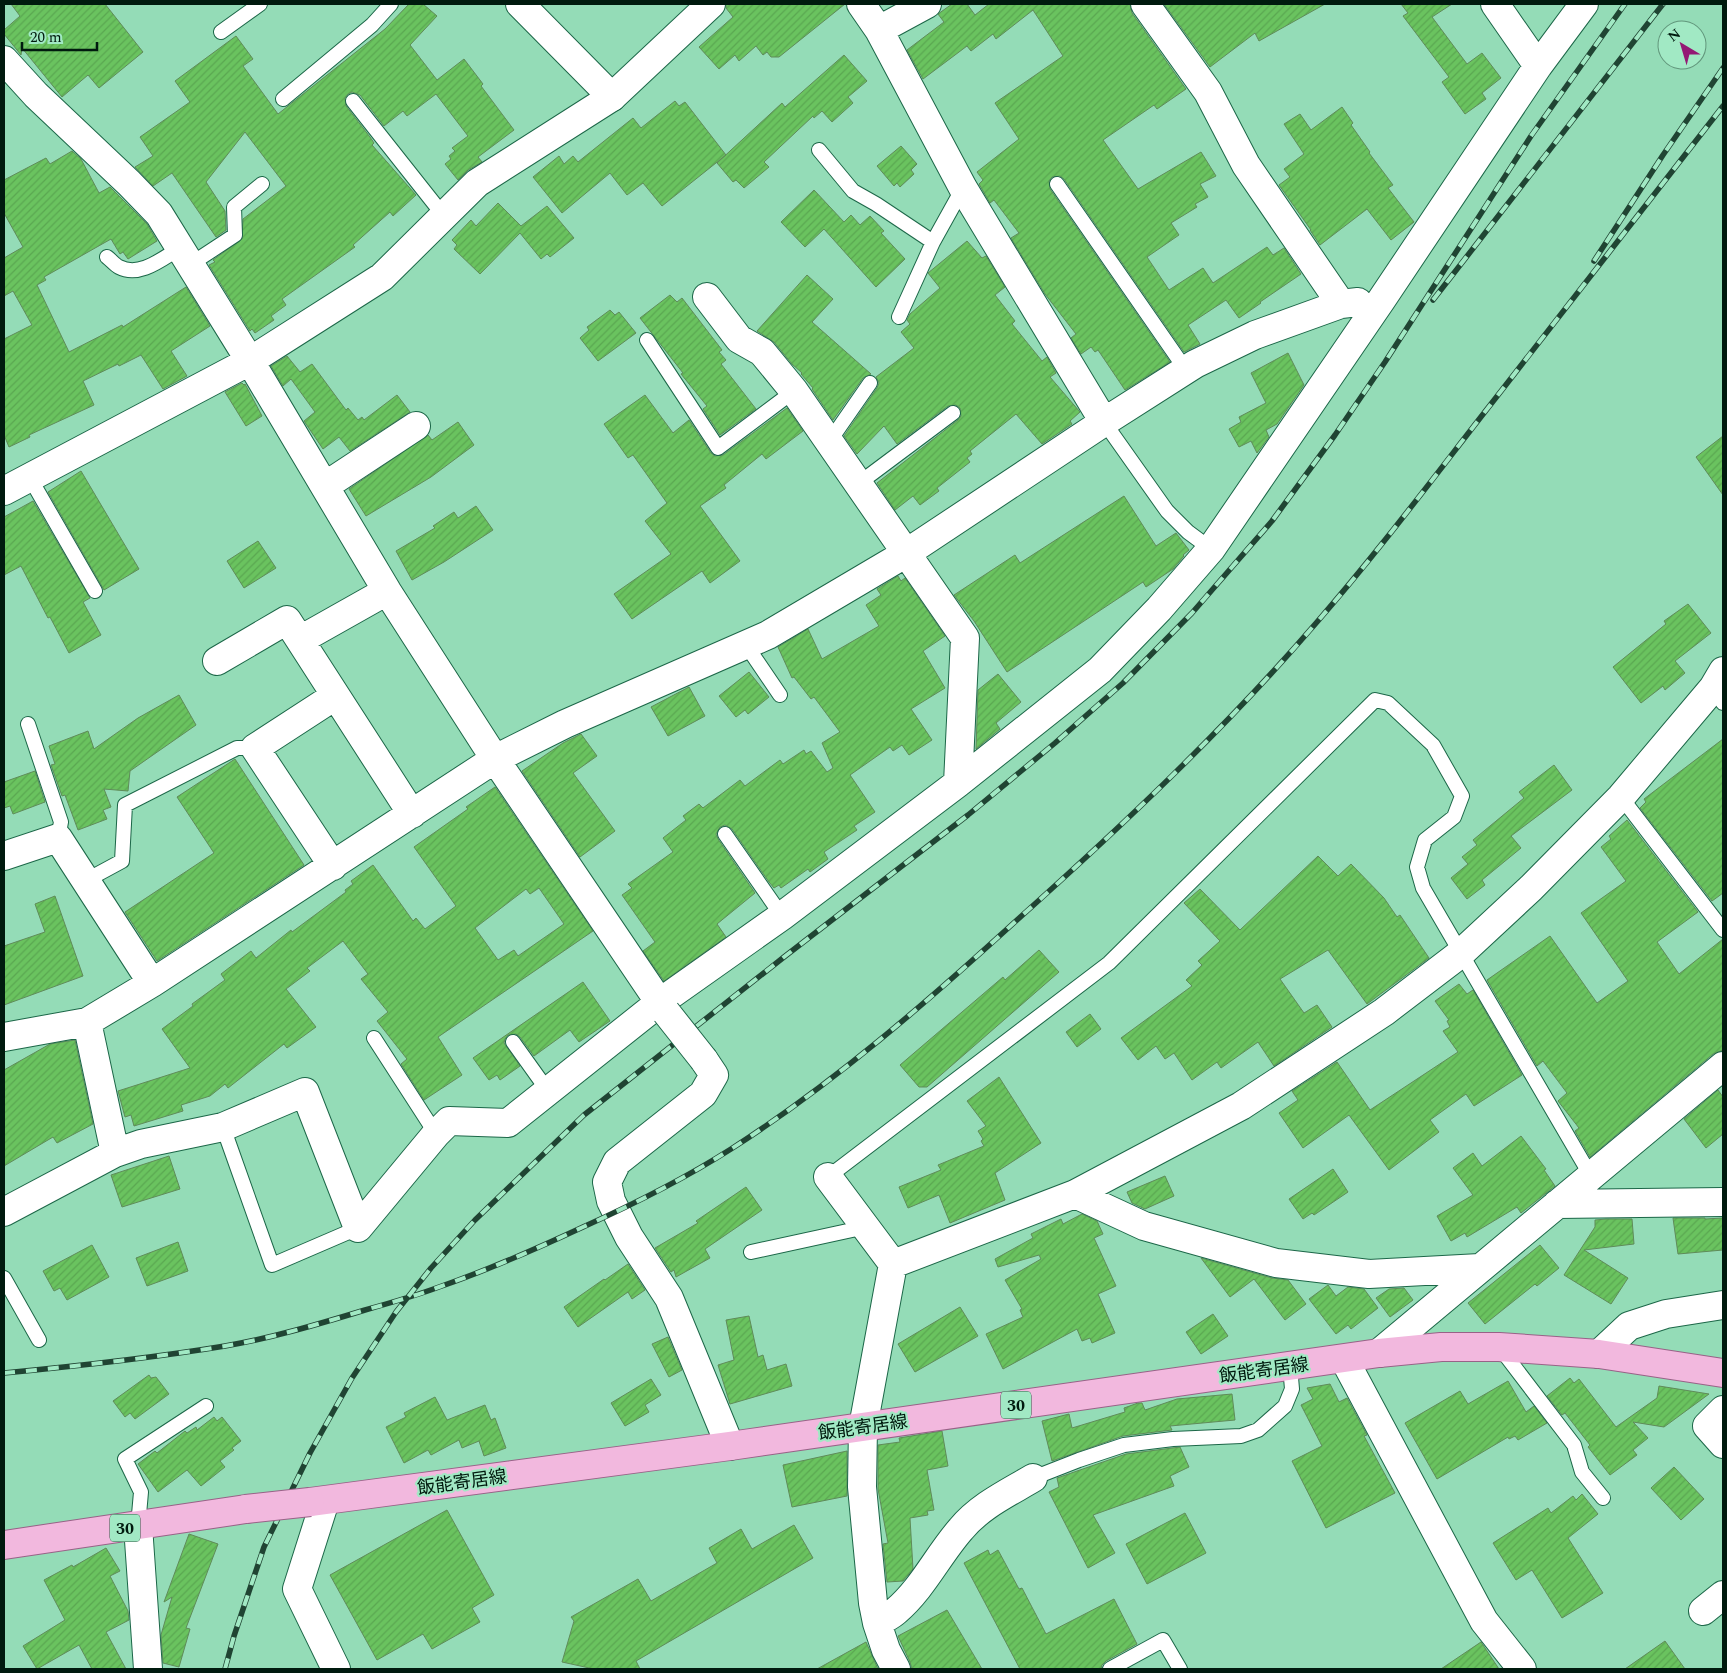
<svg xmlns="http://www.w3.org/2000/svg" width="1727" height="1673" viewBox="0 0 1727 1673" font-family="Spectral,'Noto Sans JP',serif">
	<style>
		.building { fill: url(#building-hatch); stroke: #5f8b59; fill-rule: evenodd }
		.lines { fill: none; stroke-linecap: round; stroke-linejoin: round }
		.service-casing { stroke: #1c6748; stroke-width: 16 }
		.minor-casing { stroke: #1c6748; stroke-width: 30 }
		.tertiary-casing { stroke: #1c6748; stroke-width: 30 }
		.primary-casing { stroke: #986287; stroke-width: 30 }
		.service { stroke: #fff; stroke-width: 14 }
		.minor { stroke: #fff; stroke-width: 28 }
		.tertiary { stroke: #fff; stroke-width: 28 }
		.primary { stroke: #f2b8de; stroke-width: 28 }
		.rail-casing { stroke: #204433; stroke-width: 5.5 }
		.rail { stroke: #a1e9c4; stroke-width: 4; stroke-dasharray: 11; stroke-linecap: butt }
		.minor-bridge-casing { stroke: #1c6748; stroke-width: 30; stroke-linecap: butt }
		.primary-bridge-casing { stroke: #986287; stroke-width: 30; stroke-linecap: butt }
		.minor-bridge { stroke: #fff; stroke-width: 28 }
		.primary-bridge { stroke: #f2b8de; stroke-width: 28 }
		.labels { text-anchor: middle; stroke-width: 4.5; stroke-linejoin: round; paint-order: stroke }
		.shield { fill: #a1e9c4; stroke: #305845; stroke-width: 1 }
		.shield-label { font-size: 16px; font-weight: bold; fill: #001a0e }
		.street-label { font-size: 18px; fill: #001a0e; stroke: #a1e9c4 }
	</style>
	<defs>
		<pattern id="building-hatch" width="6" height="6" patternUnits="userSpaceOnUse" patternTransform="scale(1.25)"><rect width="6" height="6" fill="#6ac35f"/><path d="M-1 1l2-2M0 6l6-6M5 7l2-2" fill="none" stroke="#5aa751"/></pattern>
	</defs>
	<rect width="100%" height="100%" fill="#94dcb7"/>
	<path class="building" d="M11 4H105L143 52 99 88 88 75 62 97 22 48 21 55 4 34V30L20 16Z
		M409 4H423L437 16 410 45 437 80 464 59 483 84 481 86 514 130 478 157 482 162 468 170 458 180 445 164 451 159 449 156 455 151 452 148 468 136 436 94 407 116 403 111 384 126 360 95 352 92 348 94 345 98 346 106 370 137 374 143 372 145 416 195 393 216 390 212 353 245 355 247 282 299 286 305 271 316 274 320 255 333 252 329 250 331 209 265 215 262 213 260 242 239 243 219 286 186 245 132 206 182 225 211 226 230 216 237 172 173 153 186 135 167 153 156 140 137 190 102 175 81 236 36 253 59 243 66 278 114 385 29Z
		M726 4H845L779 57H771L767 52 763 55 756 46 739 61 735 55 719 69 699 47 733 17 726 8Z
		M952 4H967L975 15 989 4H1130L1132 13 1186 89 1157 109 1154 105 1103 140 1138 189 1201 152 1216 176 1200 184 1208 197 1195 204 1197 207 1171 223 1179 235 1147 257 1169 290 1203 268 1213 283 1267 247 1273 255 1284 248 1301 274 1260 302 1261 303 1239 318 1226 300 1188 325 1200 344 1184 352 1064 179 1060 176 1052 177 1049 181 1050 189 1170 362 1125 390 1098 350 1095 352 1091 347 1081 354 1071 338 1076 334 1045 294 1011 238 1019 233 994 200 990 203 979 184 983 180 977 172 1019 139 995 103 1063 56 1033 10 996 39 993 34 971 51 967 46 923 79 907 50 944 22 938 14Z
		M1164 4H1325L1259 41 1255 33 1210 67Z
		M1401 4H1452L1432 17 1467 64 1482 53 1501 78 1482 93 1486 99 1465 114 1442 82 1449 77 1403 16 1408 13Z
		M844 55 867 81 848 97 853 103 832 122 822 111 814 118 813 116 764 162 769 167 744 188 736 180 733 182 717 163 782 103 785 107Z
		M675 101 679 106 685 102 726 155 662 206 643 183 627 195 610 173 562 213 533 177 559 156 564 164 573 156 578 162 633 118 641 128Z
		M1342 107 1353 123 1351 125 1370 152 1369 153 1393 185 1388 188 1414 222 1391 240 1367 209 1320 245 1310 230H1311L1279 185 1290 177 1284 169 1304 154 1284 124 1300 114 1311 130Z
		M901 146 917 164 911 170 914 174 900 187 897 183 894 186 877 166Z
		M72 151 81 159 99 193 110 187 147 224 157 241 128 259 123 252 120 254 111 239 44 277 46 280 37 285 69 352 122 325 123 327 186 287 210 326 171 351 187 376 163 389 141 355 119 366 118 364 83 381 94 405 29 435 30 437 9 447 4 435V339L32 325 13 291 4 296V258L23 247 4 213V180L46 158 50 164Z
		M814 190 844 222 851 215 860 225 870 216 884 231 881 233 905 259 876 287 824 229 805 247 781 222Z
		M498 203 521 226 547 206 574 238 550 257 547 254 541 259 520 233 480 274 454 249 457 245 452 240 471 220 476 226Z
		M967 241 982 258 986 256 1005 287 995 295 1015 321 1012 324 1042 361 1047 357 1056 373 1050 377 1080 412 1070 421 1072 424 1042 444 1016 414 970 451 972 454 967 458 970 462 937 488 939 491 920 505 913 496 895 510 877 483 958 420 961 416 960 408 956 405 948 406 897 444 884 426 857 454 844 436 877 388 879 383 876 377 914 348 901 332 910 324 907 320 910 314 940 288 928 273Z
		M807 275 833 299 812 322 871 374 863 378 833 420 812 389 813 388 801 374 802 373 792 364 774 342 757 331Z
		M670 295 677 302 682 298 722 350 719 352 726 360 721 364 756 409 720 435 703 409 707 406 681 374 683 373 640 318Z
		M610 310 615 315 619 312 636 333 598 361 580 338 589 330 587 327Z
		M1288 353 1304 385 1277 424 1266 430 1269 437 1257 453 1251 441 1239 447 1229 429 1241 422 1239 417 1266 403 1251 373Z
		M287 356 300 372 312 364 346 410 348 408 358 420 362 417 364 420 397 395 410 412 350 451 339 437 323 449 304 421 315 412 291 379 283 386 271 366Z
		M242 383 244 385 245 384 262 416 246 426 225 392Z
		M645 395 673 433 689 420 711 453 715 456 723 455 787 408 803 431 766 459 762 454 724 485 726 488 700 506 740 561 710 583 702 571 632 619 614 594 671 554 645 521 667 503 633 455 628 458 604 424Z
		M458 422 474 445 431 477 366 516 349 489 428 435 432 440Z
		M1723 436V495L1696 457Z
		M81 471 139 569 104 590 48 492Z
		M1124 496 1156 546 1176 533 1189 550 1183 555 1184 556 1173 569 1146 587 1143 582 1007 672 974 621 954 595 1015 555 1020 563Z
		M33 501 90 598 83 602 101 635 69 653 50 617 48 618 21 566 4 575V517Z
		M476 506 493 530 444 562 412 580 396 551 435 528 433 526 454 512 458 518Z
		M258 541 276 568 244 588 227 561Z
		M898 576 901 581 905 578 945 636 923 651 945 688 911 709 932 740 909 755 902 745 893 751 890 747 850 775 875 812 854 826 857 830 824 852 828 859 810 872 808 869 781 888 779 885 774 888 769 882 732 829 725 825 720 827 716 834 718 839 755 893 717 924 726 937 664 981 643 951 655 942 622 895 632 888 628 884 673 852 663 838 686 820 683 816 699 804 703 808 740 780 745 786 780 760 783 764 804 750 806 754 811 751 827 772 833 768 822 743 840 732 814 697 811 699 794 677 792 678 778 647 808 629 822 659 879 626 866 605 881 595 877 589Z
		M1688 604 1711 633 1675 661 1685 673 1665 690 1663 686 1641 703 1613 667 1666 624 1664 621Z
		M749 672 769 697 748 714 745 710 736 717 719 696Z
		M998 674 1021 702 996 723 1000 729 976 749 978 690Z
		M689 687 705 716 668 736 651 707Z
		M179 695 196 725 130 771 128 791 104 789 111 807 103 810 107 819 78 830 65 795 62 796 51 765 55 764 49 746 88 731 94 749 138 718Z
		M581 734 597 756 573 773 615 831 580 857 522 771 563 743Z
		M1723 739V893L1712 901 1640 808 1646 802 1644 799Z
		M235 759 304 865 157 961 125 912 214 853 177 797Z
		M1554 765 1572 790 1511 836 1521 848 1482 880 1485 885 1467 899 1451 878 1468 864 1462 857 1477 845 1473 840 1524 798 1519 792Z
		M35 771 45 802 13 814 10 806 4 808V782Z
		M495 787 593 931 438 1037 462 1075 424 1100 401 1064 407 1059 377 1021 388 1012 361 979 368 974 343 941 307 968 310 971 286 989 316 1027 287 1048 284 1044 228 1088 225 1084 210 1096 181 1105 183 1111 134 1126 131 1115 125 1117 118 1091 190 1068 162 1029 193 1006 192 1004 225 980 221 974 251 951 256 958 291 930 292 932 346 892 345 890 353 884 351 881 373 865 413 921 416 918 425 929 456 906 414 847 468 809 466 807ZM539 888 564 924 518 956 514 950 498 960 475 928 526 889 530 894Z
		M1627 820 1698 912 1657 942 1679 974 1723 939V1050L1713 1054 1590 1157 1575 1131 1579 1128 1558 1101 1567 1093 1543 1061 1537 1066 1487 980 1550 936 1597 1003 1628 981 1581 913 1626 881 1601 847 1611 839 1609 836Z
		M1318 856 1338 876 1351 864 1384 898 1397 917 1400 915 1429 958 1367 1004 1328 950 1280 979 1304 1013 1317 1005 1332 1027 1274 1066 1258 1042 1221 1068 1217 1062 1192 1080 1174 1053 1165 1059 1156 1046 1138 1060 1121 1038 1192 986 1186 980 1202 965 1198 961 1220 941 1184 903 1200 889 1240 930Z
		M55 896 83 976 4 1005V946L45 932 35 904Z
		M1039 950 1059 972 927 1087H919L900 1065 1003 977 1005 980Z
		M583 982 610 1021 579 1042 570 1030 534 1056 520 1037 516 1034 508 1035 505 1039 504 1043 520 1066 500 1080 497 1075 489 1080 473 1058Z
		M1459 984 1467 994 1473 990 1522 1075 1474 1106 1466 1094 1430 1120 1439 1132 1389 1170 1349 1115 1303 1148 1279 1113 1298 1100 1292 1091 1337 1062 1370 1110 1458 1052 1443 1031 1450 1027 1447 1021 1449 1020 1435 1001Z
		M1090 1014 1101 1029 1077 1047 1066 1032Z
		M75 1040 93 1124 57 1143 53 1137 4 1166V1070L50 1044Z
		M999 1077 1041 1143 995 1173 1005 1200 950 1223 939 1195 908 1208 899 1187 941 1170 938 1165 984 1146 981 1141 983 1139 978 1131 986 1126 967 1101Z
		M1718 1090 1723 1097V1134L1706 1148 1684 1119Z
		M1521 1136 1546 1169 1544 1170 1555 1186 1521 1213 1517 1207 1467 1237 1465 1233 1451 1241 1437 1216 1473 1195 1453 1168 1473 1153 1482 1166Z
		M169 1156 180 1189 122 1207 111 1175Z
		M1333 1169 1348 1192 1314 1215 1312 1213 1303 1219 1289 1199Z
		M1165 1176 1174 1196 1145 1209 1132 1203 1127 1192Z
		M746 1187 762 1210 705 1249 710 1258 676 1277 674 1270 671 1272 655 1248 698 1223 696 1221Z
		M1082 1214 1097 1221 1103 1234 1094 1238 1116 1286 1098 1294 1115 1333 1092 1343 1090 1338 1082 1341 1077 1329 1003 1369 986 1334 1023 1317 1020 1310 1022 1309 1005 1280 1041 1259 1039 1255 998 1267 995 1259 1033 1238 1031 1234 1061 1219 1063 1224Z
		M1673 1218H1705V1219L1723 1218V1250L1678 1254Z
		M1606 1219H1632L1634 1244 1584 1250 1628 1278 1611 1304 1564 1275 1595 1227V1220Z
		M178 1242 188 1271 147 1286 136 1258Z
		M92 1245 109 1277 67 1300 60 1288 54 1291 43 1271Z
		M1540 1245 1559 1268 1537 1286 1535 1284 1485 1324 1468 1303Z
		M1201 1258 1272 1278 1288 1280 1306 1304 1285 1320 1254 1279 1230 1297Z
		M628 1264 645 1290 632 1299 628 1292 578 1327 564 1307 604 1279 605 1280Z
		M1328 1285 1336 1296 1348 1287 1364 1289 1378 1308 1351 1329 1348 1325 1336 1334 1309 1299Z
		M1404 1288 1413 1300 1390 1317 1376 1298 1389 1289Z
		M960 1307 978 1336 915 1372 898 1344Z
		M1213 1314 1228 1336 1201 1354 1186 1332Z
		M749 1316 758 1357 763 1355 767 1370 786 1364 792 1386 730 1404 718 1365 734 1360 726 1320Z
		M668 1337 682 1370 669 1377 652 1344Z
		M149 1375 151 1378 156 1377 169 1394 135 1419 130 1413 125 1417 113 1401Z
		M1570 1378 1574 1383 1579 1379 1616 1427 1657 1398 1659 1386 1709 1394 1664 1427 1633 1422 1648 1438 1633 1450 1637 1455 1610 1475 1588 1447 1590 1445 1565 1413 1562 1415 1547 1396Z
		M651 1379 661 1395 645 1405 649 1412 625 1426 611 1403Z
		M1508 1381 1526 1412 1534 1406 1547 1423 1518 1440 1515 1436 1509 1439 1508 1437 1437 1479 1405 1423 1460 1391 1468 1404Z
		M1330 1384 1339 1402 1347 1398 1367 1435 1364 1436 1395 1493 1326 1528 1292 1461 1322 1446 1301 1405 1313 1399 1307 1388Z
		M1232 1394 1235 1420 1170 1426 1172 1430 1123 1436 1052 1461 1042 1421 1069 1414 1072 1428 1125 1412 1124 1408 1138 1403H1142L1145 1410 1177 1399Z
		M435 1397 447 1420 485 1405 491 1420 495 1418 506 1448 484 1456 479 1441 462 1448 459 1440 431 1455 428 1450 404 1463 386 1427 406 1417 404 1413Z
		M214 1417 217 1421 222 1417 241 1441 232 1448 234 1450 220 1461 225 1467 201 1486 187 1470 158 1492 138 1464 155 1451 157 1453 185 1431 187 1433 196 1427 197 1430Z
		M942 1431 948 1466 927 1470 934 1510 927 1511 928 1515 910 1518 913 1569 903 1581 887 1582 883 1544 888 1543 878 1489V1445L900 1442 899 1438Z
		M1180 1447 1189 1467 1170 1476 1174 1486 1093 1515 1115 1553 1088 1568 1049 1492 1059 1487 1057 1478 1126 1454Z
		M847 1451V1496L792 1507 783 1465Z
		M1674 1467 1704 1499 1681 1520 1651 1488Z
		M1582 1494 1598 1514 1568 1538 1603 1593 1562 1618 1532 1570 1516 1580 1493 1543 1548 1508 1551 1513 1573 1496 1576 1500Z
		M447 1510 494 1595 472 1608 480 1622 432 1649 423 1634 377 1660 330 1575Z
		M1185 1513 1206 1553 1147 1584 1126 1544Z
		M794 1525 813 1558 636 1661 640 1669H594L562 1662 574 1621 571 1617 638 1579 651 1601 717 1563 709 1548 741 1529 752 1549Z
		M189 1534 218 1544 186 1628 190 1629 179 1667 163 1663 161 1635 172 1597 164 1602Z
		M106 1548 120 1571 110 1576 128 1611 129 1620 106 1632 126 1669H92L79 1645 37 1669 23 1646 65 1620 44 1580 72 1565 73 1567Z
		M988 1550 990 1555 998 1550 1019 1589 1022 1588 1046 1634 1114 1599 1137 1644 1106 1661 1102 1665 1101 1669H1020L964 1563Z
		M947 1610 982 1669H912L910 1662 898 1636Z
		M1665 1641 1685 1669H1625Z
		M866 1642 878 1669H817Z
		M1481 1642 1499 1669H1441Z"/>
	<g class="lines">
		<defs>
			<path id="service" d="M221 32 260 4
				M283 99 372 25 391 4
				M353 101 444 216
				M819 150 853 191 876 204 933 242 963 188
				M1057 184 1186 370
				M107 257C111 260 115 265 119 267 140 278 163 258 180 248
				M191 264 235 235 234 207 262 184
				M899 317 933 242
				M647 340 718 448 794 391
				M1104 422 1167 511 1188 532 1211 549
				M829 442 870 383
				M30 478 95 591
				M858 484 953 413
				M746 645 780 695
				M1713 688 1723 703
				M28 724 61 822 58 838
				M1621 797 1723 930
				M725 834 782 916
				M85 881 122 861 125 805 237 748H255
				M374 1038 436 1134
				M513 1042 548 1091
				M223 1127 272 1265 358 1228
				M828 1177 1109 963 1375 700 1388 703 1433 745 1462 796 1454 817 1425 840 1417 867 1423 888 1591 1176
				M751 1252 866 1227
				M4 1278 39 1340
				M1500 1348 1574 1445 1582 1472 1603 1498
				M1033 1478 1079 1460 1124 1445 1173 1439 1241 1436 1258 1430 1285 1406 1292 1389 1290 1366
				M138 1526 141 1492 125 1459 206 1406
				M1110 1669 1163 1640 1180 1669"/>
			<path id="minor" d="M861 4 879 30 963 188 1104 422
				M1145 4 1208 92 1246 165 1341 304 1358 302
				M1495 4 1538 66
				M879 30 927 4
				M4 60 36 95 129 183 159 214 250 361 387 591 495 759 666 1012
				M707 297 739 339 762 352 794 391 965 638 958 783
				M325 486 416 426
				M4 491 250 361 382 277 477 183 612 97 711 4
				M300 640 387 591
				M217 661 287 620 412 814
				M4 856 58 838 152 983
				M333 866 255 748 335 696
				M87 1022 115 1153
				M4 1037 87 1022 152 983 495 759 565 724 768 635 905 554 1104 422 1195 364 1255 335 1341 304
				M704 1060 714 1075 703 1094 617 1162 607 1182 611 1201 629 1237 669 1298 730 1446
				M828 1177 893 1264
				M1075 1194 1144 1226 1276 1263 1369 1274 1480 1268
				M1557 1204 1723 1202
				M4 1212 115 1153 141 1144 223 1127 305 1092 358 1228 436 1134 449 1121 508 1123 659 1003 782 916 958 783 1100 670 1159 609 1211 549 1382 299 1538 66 1584 4
				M1379 1353 1723 1066
				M1344 1359 1484 1621 1522 1669
				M1723 1410 1707 1426 1723 1444
				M325 1501 297 1589 336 1669
				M138 1526 148 1669
				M1703 1611 1723 1595
				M877 1623C883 1619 891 1616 896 1611 923 1588 938 1555 961 1529 980 1506 1008 1493 1033 1478
				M896 1669 886 1650 877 1623 873 1603 862 1487 863 1427 893 1264 1075 1194 1241 1106 1384 1012 1460 954 1531 888 1621 797 1713 688 1723 671"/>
			<path id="tertiary" d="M520 4 612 97
				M1599 1354 1629 1326 1666 1314 1723 1305"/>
			<path id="primary" d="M310 1502 730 1446 1379 1353 1441 1347H1499L1599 1354 1723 1373
				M4 1545 246 1509"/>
		</defs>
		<use href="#service" class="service-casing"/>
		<use href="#minor" class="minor-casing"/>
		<use href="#tertiary" class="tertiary-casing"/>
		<use href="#primary" class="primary-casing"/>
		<use href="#service" class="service"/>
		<use href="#minor" class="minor"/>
		<use href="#tertiary" class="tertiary"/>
		<use href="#primary" class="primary"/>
		<defs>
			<path id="rail" d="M1594 261 1663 155 1723 68
				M1433 300 1663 4
				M4 1373C78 1366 152 1358 225 1346 272 1338 319 1324 365 1310 390 1303 415 1296 439 1287 488 1270 536 1249 583 1227 634 1204 684 1179 731 1149 834 1083 926 1003 1017 920 1122 826 1225 729 1317 622 1378 552 1434 477 1491 404 1568 305 1646 205 1723 106
				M225 1669 234 1636 264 1547 310 1453 352 1378 396 1312 431 1268 475 1220 584 1115 784 957 968 815 1055 743 1123 683 1192 613 1272 521 1335 435 1385 362 1531 136 1625 4"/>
		</defs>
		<use href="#rail" class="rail-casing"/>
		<use href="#rail" class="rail"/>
		<defs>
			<path id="minor-bridge" d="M666 1012 704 1060"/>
			<path id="primary-bridge" d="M246 1509 310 1502"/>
		</defs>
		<use href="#minor-bridge" class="minor-bridge-casing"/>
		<use href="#primary-bridge" class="primary-bridge-casing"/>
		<use href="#minor-bridge" class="minor-bridge"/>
		<use href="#primary-bridge" class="primary-bridge"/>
	</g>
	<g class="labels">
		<g class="shield">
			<rect x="1001" y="1391.5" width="30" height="27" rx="4"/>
			<rect x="110" y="1514.5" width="30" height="27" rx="4"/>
		</g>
		<g class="shield-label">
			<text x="1016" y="1411">30</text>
			<text x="125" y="1534">30</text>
		</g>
		<g class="street-label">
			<text transform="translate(1264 1370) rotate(-8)" y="6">飯能寄居線</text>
			<text transform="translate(863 1427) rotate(-8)" y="6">飯能寄居線</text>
			<text transform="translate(462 1482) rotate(-8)" y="6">飯能寄居線</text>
		</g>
	</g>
	<rect width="1727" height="1673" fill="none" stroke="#001a0e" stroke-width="10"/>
	<g transform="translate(1682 45) rotate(322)"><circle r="24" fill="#a1e9c4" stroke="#61967b"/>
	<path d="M0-4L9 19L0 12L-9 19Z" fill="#941974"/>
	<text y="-8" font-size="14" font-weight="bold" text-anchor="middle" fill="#001a0e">N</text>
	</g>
	<path d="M22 42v8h75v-8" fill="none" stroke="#001a0e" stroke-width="2.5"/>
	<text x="30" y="42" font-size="15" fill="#001a0e" stroke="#a1e9c4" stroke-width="4" paint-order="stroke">20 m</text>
</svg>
